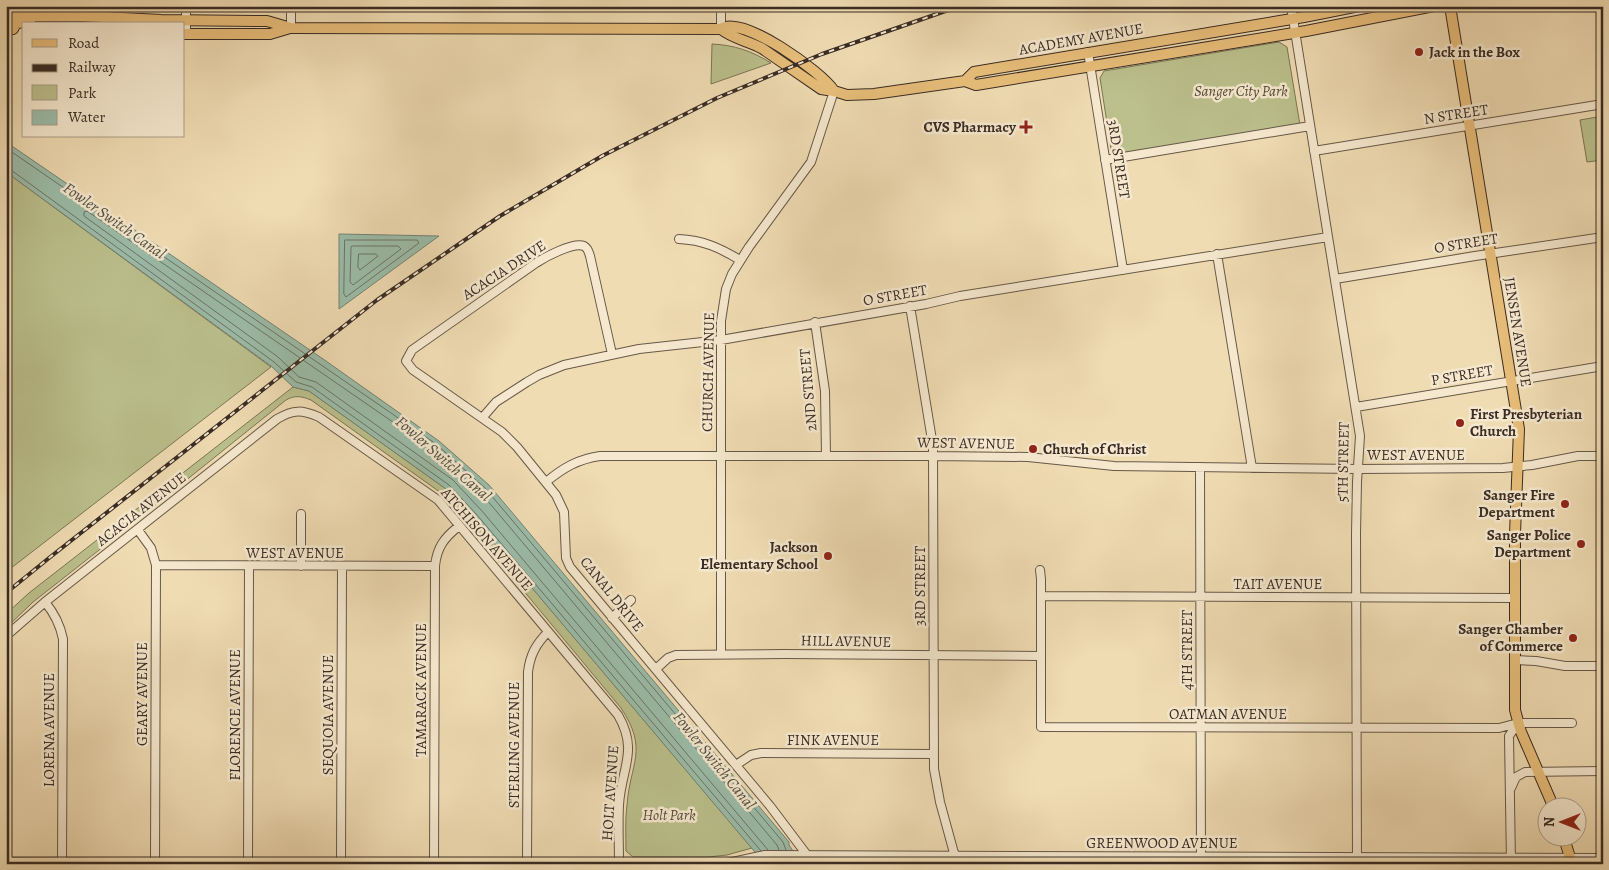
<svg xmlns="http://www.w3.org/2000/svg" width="1609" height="870" viewBox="0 0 1609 870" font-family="Alegreya,serif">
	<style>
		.green { fill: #bbc08c; stroke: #7a7658 }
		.water { fill: #9bbca9; stroke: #748274 }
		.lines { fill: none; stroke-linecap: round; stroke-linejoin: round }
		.shore { stroke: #6a7466; stroke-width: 1 }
		.minor-casing { stroke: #675848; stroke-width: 10 }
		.major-casing { stroke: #392c24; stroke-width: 12 }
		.minor { stroke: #f5e8ce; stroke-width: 8 }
		.major { stroke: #e8be7a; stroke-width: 10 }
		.rail-casing { stroke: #392c24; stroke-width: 4 }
		.rail { stroke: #f5e8ce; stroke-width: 2; stroke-dasharray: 5.5; stroke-linecap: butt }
		.poi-dot { fill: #8f2418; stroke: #f5e8ce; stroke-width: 2 }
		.labels { text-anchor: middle; stroke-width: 5; stroke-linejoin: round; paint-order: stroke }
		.street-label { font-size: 15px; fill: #392c24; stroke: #f5e8ce }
		.poi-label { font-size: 15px; font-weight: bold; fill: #392c24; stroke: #f5e8ce; text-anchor: end }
		.park-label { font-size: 15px; font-style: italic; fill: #534a39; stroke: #f5e8ce }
		.water-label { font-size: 16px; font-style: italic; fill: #525045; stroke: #f5e8ce }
	</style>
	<rect width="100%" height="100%" fill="#f0dcb3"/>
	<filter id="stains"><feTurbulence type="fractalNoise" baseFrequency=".004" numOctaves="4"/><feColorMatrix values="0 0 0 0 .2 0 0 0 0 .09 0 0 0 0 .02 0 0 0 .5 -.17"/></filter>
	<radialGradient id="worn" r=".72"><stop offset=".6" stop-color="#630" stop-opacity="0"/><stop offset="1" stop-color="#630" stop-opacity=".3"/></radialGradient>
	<path class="green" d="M1279 42 1287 47 1300 125 1112 155 1100 78 1104 71Z
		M712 44C734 45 752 51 771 63L711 84Z
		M1603 116V160L1587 162 1580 120Z
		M6 172 271 367 6 572Z
		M293 387 309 391 446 489 473 518 752 848 727 855 708 857H633L626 851C626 836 625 820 627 805 630 763 649 750 621 708L444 495 311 400C301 396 295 395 286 400L144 514 129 520 122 532 33 602 6 628V614L29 593Z"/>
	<path class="water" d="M6 142 326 361 439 441 489 485 789 842V845L801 863 809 864H765L473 518 446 489 309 391 293 387 271 366 6 172Z
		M339 234 439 236 339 309Z"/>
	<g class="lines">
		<path class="shore" d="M6 148 436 444 485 488 783 842 786 850
			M6 169 11 170 274 362 296 382 312 387 449 485 477 515 761 851
			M345 240H417L419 243 346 297 344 294Z
			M352 246H398L401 249 353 285 350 282 351 248Z
			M359 254H376L378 256 360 270 358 267Z
			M768 850 482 511 453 480 316 382 299 377 278 357 84 216V212L87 211 432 449 481 493 777 845 779 850"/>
		<defs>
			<path id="minor" d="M721 6V29
				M1291 6 1360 436 1357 482 1356 534 1357 864
				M291 28V6
				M186 34V6
				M1088 52 1123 270
				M1314 151 1603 104
				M1105 160 1310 126
				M679 239C703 240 720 248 740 260
				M1217 254 1252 468
				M1335 279 1475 256 1603 237
				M910 306 933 446 934 769 940 802 957 864
				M815 322 825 391 826 456
				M612 354 590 256C589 253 588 248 584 246 573 242 545 257 536 263L412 350 406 361 413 370 502 432 517 447 556 495 564 512 566 558 570 567 770 806 807 855
				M1356 407 1603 366
				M483 417 496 402 527 382 539 375 564 365 639 349 721 340 926 304 960 296 1328 237
				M1200 467 1201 864
				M546 482C563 468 578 459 600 456H933L1028 457 1114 466 1358 469 1503 468 1532 465 1578 456H1603
				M301 514V566
				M138 530 151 548 156 565 155 863
				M156 565 435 566
				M1040 570 1041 579V727L1499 728 1518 723H1572
				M1041 596 1514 598
				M45 602C55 614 60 624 63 639L62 864
				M612 618 631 600
				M6 636 45 602 277 419C294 409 302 410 319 417L438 500 618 715C639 751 621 769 619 805 618 825 619 844 619 864
				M721 654V321L726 289 732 274 749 247 811 162 834 91
				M1514 660 1536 661 1565 666H1603
				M656 669 668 658 676 655 784 654 1040 656
				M736 765 751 755 761 753 934 754
				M1511 788 1516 777 1525 772 1603 771
				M6 862 269 864
				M248 864 249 566
				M341 864 342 567
				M434 864 435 566C437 547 444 538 459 526
				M527 864 528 672C530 655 536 644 548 632
				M723 864 765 855 1603 858
				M1511 864 1509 736 1518 723"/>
			<path id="major" d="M1450 6 1519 429 1515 534V710L1521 732 1554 808
				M6 16H83L161 20 267 21 291 28 721 29C742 14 822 72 834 91
				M13 29 16 23 30 22
				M721 29C733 39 749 41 763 49L821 89 834 91 847 95 874 94 965 81 976 85 1306 31 1434 6
				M184 34H270L290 28
				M965 81 974 72 1304 17 1359 6
				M1564 838 1572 864"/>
		</defs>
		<use href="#minor" class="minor-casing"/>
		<use href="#major" class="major-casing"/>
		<use href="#minor" class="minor"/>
		<use href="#major" class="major"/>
		<defs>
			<path id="rail" d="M6 593 49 558 377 300 500 216 602 156 717 98 822 54 960 6"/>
		</defs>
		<use href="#rail" class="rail-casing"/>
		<use href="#rail" class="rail"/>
	</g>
	<g class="poi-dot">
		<circle cx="1419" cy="52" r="5"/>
		<path d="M1023.5 119.5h5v5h5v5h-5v5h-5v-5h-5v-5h5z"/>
		<circle cx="1460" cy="423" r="5"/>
		<circle cx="1033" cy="449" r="5"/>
		<circle cx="1565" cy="504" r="5"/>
		<circle cx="1581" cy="544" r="5"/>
		<circle cx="828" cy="556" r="5"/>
		<circle cx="1573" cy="638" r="5"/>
	</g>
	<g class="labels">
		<g class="street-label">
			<text transform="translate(1081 39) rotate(-10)" y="5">ACADEMY AVENUE</text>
			<text transform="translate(1456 114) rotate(-9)" y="5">N STREET</text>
			<text transform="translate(1119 159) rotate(81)" y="5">3RD STREET</text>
			<text transform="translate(1466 243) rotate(-9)" y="5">O STREET</text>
			<text transform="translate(504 270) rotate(-33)" y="5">ACACIA DRIVE</text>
			<text transform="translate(895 295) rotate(-10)" y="5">O STREET</text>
			<text transform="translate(1518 332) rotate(81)" y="5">JENSEN AVENUE</text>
			<text transform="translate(708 372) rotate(-89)" y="5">CHURCH AVENUE</text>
			<text transform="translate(1462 375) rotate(-10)" y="5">P STREET</text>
			<text transform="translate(808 390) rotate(-95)" y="5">2ND STREET</text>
			<text transform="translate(966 443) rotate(1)" y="5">WEST AVENUE</text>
			<text x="1416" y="460">WEST AVENUE</text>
			<text transform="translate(1343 462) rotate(-89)" y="5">5TH STREET</text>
			<text transform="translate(141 509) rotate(-38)" y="5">ACACIA AVENUE</text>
			<text transform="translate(487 539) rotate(49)" y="5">ATCHISON AVENUE</text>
			<text x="295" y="558">WEST AVENUE</text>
			<text x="1278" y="589">TAIT AVENUE</text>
			<text transform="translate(920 586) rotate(-90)" y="5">3RD STREET</text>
			<text transform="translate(612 594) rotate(51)" y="5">CANAL DRIVE</text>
			<text transform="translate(846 641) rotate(1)" y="5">HILL AVENUE</text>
			<text transform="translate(1187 650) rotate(-90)" y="5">4TH STREET</text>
			<text transform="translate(421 690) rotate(-90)" y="5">TAMARACK AVENUE</text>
			<text transform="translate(142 694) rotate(-90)" y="5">GEARY AVENUE</text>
			<text x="1228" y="719">OATMAN AVENUE</text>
			<text transform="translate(235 715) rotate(-90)" y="5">FLORENCE AVENUE</text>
			<text transform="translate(328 715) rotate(-90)" y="5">SEQUOIA AVENUE</text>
			<text transform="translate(49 730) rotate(-90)" y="5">LORENA AVENUE</text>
			<text x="833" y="745">FINK AVENUE</text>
			<text transform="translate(514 745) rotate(-90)" y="5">STERLING AVENUE</text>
			<text transform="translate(610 793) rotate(-86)" y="5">HOLT AVENUE</text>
			<text x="1162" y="848">GREENWOOD AVENUE</text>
		</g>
		<g class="poi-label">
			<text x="1429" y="57" text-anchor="start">Jack in the Box</text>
			<text x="1016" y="132">CVS Pharmacy</text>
			<text x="1470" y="419" text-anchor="start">First Presbyterian<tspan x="1470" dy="17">Church</tspan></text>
			<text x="1043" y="454" text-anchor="start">Church of Christ</text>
			<text x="1555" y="500">Sanger Fire<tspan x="1555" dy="17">Department</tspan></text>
			<text x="1571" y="540">Sanger Police<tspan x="1571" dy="17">Department</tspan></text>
			<text x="818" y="552">Jackson<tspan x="818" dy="17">Elementary School</tspan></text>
			<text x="1563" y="634">Sanger Chamber<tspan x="1563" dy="17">of Commerce</tspan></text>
		</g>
		<g class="park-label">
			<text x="1241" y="96">Sanger City Park</text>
			<text x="669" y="820">Holt Park</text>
		</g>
		<g class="water-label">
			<text transform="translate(115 220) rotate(35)" y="6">Fowler Switch Canal</text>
			<text transform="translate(444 458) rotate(41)" y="6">Fowler Switch Canal</text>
			<text transform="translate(715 760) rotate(51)" y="6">Fowler Switch Canal</text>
		</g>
	</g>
	<rect width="1609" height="870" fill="none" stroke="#f0dcb3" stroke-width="25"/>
	<rect x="8" y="8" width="1594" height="855" fill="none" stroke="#392c24" stroke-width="2.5"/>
	<rect x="12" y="12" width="1584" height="845" fill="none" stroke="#392c24"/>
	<rect x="22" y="22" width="162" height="115" fill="#f5e8ce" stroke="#aa9d8a"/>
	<rect x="32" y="39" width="25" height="8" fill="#e8be7a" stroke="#aa9d8a"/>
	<text x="68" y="48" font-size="15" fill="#392c24">Road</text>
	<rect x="32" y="64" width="25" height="8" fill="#392c24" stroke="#aa9d8a"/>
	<text x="68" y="72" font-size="15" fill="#392c24">Railway</text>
	<rect x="32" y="85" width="25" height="15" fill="#bbc08c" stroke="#aa9d8a"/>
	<text x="68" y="98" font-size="15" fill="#392c24">Park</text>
	<rect x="32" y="110" width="25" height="15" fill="#9bbca9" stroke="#aa9d8a"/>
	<text x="68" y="122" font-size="15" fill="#392c24">Water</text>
	<g transform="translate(1562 822) rotate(270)"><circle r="24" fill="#f5e8ce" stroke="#aa9d8a"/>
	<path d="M0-4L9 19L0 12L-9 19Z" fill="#8f2418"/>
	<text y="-8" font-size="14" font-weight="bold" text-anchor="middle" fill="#392c24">N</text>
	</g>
	<rect width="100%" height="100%" filter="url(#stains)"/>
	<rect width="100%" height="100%" fill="url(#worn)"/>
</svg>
